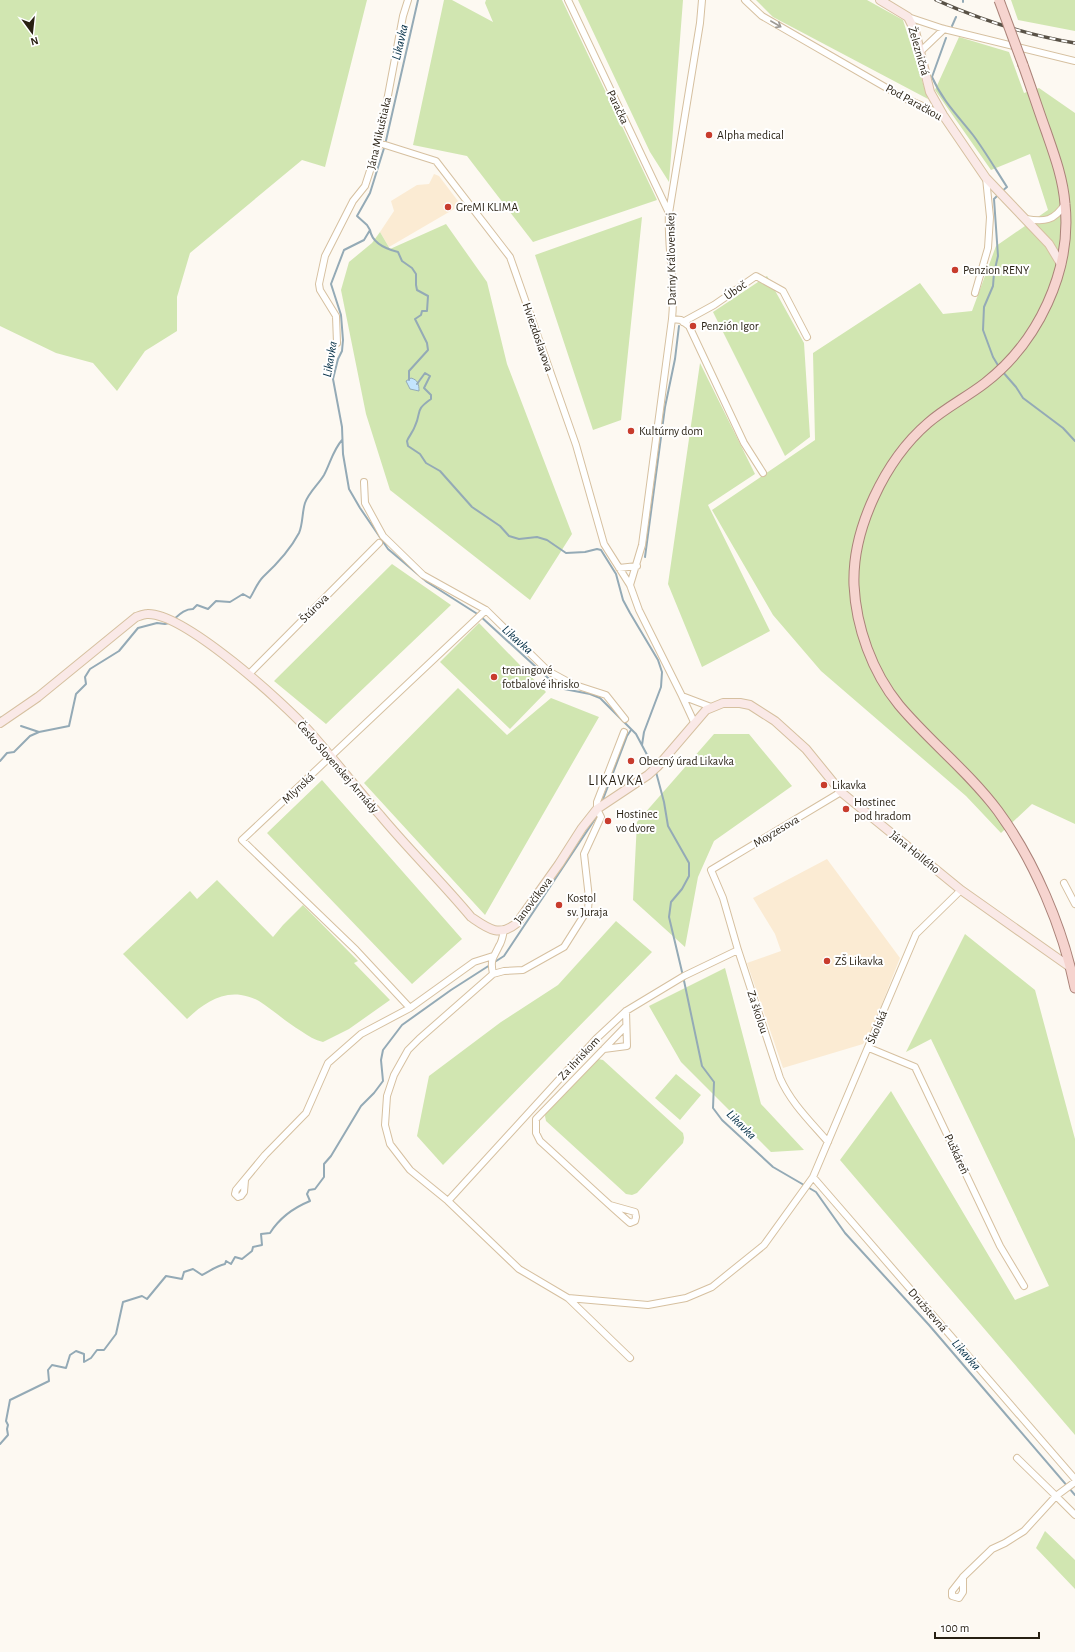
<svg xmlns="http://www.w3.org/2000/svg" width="1075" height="1652" viewBox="0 0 1075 1652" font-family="'Alegreya Sans',sans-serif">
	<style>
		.built { fill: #fbebd3 }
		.green { fill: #d1e6b1 }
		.water { fill: #c3e5fd; stroke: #94aab6 }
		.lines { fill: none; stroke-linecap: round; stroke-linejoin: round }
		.stream { stroke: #94aab6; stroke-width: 2 }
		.street-casing { stroke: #d6c0a0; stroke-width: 8 }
		.secondary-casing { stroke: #d6c0a0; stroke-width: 10 }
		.primary-casing { stroke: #aa8278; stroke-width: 11 }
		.street { stroke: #fff; stroke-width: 6 }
		.secondary { stroke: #fae9e7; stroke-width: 8 }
		.primary { stroke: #f6d4cf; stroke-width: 9 }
		.rail-casing { stroke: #595247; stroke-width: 3.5 }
		.rail { stroke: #fff; stroke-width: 2; stroke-dasharray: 6; stroke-linecap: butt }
		.primary-bridge-casing { stroke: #aa8278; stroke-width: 11; stroke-linecap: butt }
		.primary-bridge { stroke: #f6d4cf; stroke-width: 9 }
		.oneway { stroke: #9e9a94 }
		.poi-dot { fill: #c83c2d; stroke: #fff; stroke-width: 1.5 }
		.labels { text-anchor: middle; stroke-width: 4; stroke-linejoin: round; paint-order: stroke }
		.street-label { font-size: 12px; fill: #271f12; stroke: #fff }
		.poi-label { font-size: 12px; fill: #271f12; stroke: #fff; text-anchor: start }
		.water-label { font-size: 13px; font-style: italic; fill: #063148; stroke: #fff }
		.quarter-label { font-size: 14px; letter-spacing: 1px; fill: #271f12; stroke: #fff }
	</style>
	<rect width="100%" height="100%" fill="#fdf9f2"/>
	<path class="built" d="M434 174 439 176 461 205 389 247 380 232 394 211 391 201 417 185 429 184Z
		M827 859 900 958 872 1029 863 1044 783 1068 747 963 781 951 775 934 753 898Z"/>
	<path class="green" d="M0 0H367L325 167 302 160 190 253 177 297V331L145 351 117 391 93 363 56 353 0 326Z
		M444 0H452L493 22 485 3 486 0H562L657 200 533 242 467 156 413 145Z
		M578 0H683L669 182 650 152Z
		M756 0H867L903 20 928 99 773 17Z
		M1011 0H1075V31L1018 20Z
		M959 37 1009 52 1024 93 1039 88 1075 113V824L1032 804 1001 833 966 796 821 671 773 615 712 510 815 440 813 353 920 283 943 314 972 311 996 246 1048 210 1030 154 991 170 935 90Z
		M642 217 621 420 593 430 535 255Z
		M446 224 487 282 507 364 572 534 530 600 390 490 366 414 341 290 349 262 372 243 380 232 390 249Z
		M767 276 804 343 810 437 785 456 713 312Z
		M700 363 755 474 708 505 770 631 702 667 668 584Z
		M392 564 451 605 326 724 274 681Z
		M479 623 546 692 510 729 440 662Z
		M458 688 507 735 551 698 599 717 485 915 364 783Z
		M714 734H749L792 786 714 841 698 877 685 947 633 900 637 822Z
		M322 780 462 939 412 984 267 833Z
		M217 880 273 937 283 925 303 905 358 961 354 963 390 1000 349 1029 323 1042C315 1040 308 1036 301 1031 286 1022 273 1010 259 1001 254 998 247 996 241 995 219 992 202 1005 187 1019L123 954 190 891 197 899Z
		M616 921 652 952 443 1165 417 1136 429 1076 501 1022 558 985Z
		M965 934 1035 990 1075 1139V1435L840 1160 891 1091 1015 1300 1049 1286 931 1039 906 1052Z
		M725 968 761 1104 804 1150 771 1152 681 1062 649 1006Z
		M598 1059 603 1060 683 1133 684 1138 683 1143 637 1193 632 1195 626 1194 546 1121 545 1116 546 1111Z
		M676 1074 701 1095 680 1120 655 1098Z
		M1045 1531 1075 1560V1589L1036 1548Z"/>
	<path class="water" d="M411 378C418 380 419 384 419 391L410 389 406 381Z"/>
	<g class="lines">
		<path class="stream" d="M418 0 385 145 370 193 357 216 367 225 370 230 364 240 344 250 331 284 341 315 343 340 342 351 338 359 333 379 342 427 343 454 349 489 360 508 388 549 427 582 479 615 559 688 590 694 600 698 636 734 653 766
			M963 2V0
			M952 26 956 17
			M946 38 932 77C942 100 958 116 973 135 985 151 996 170 1007 187L1001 192
			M998 195 994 199 998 256 994 273 993 286 984 307 983 330 993 357 999 367
			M370 230C372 243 386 249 398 252L402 261 412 268 416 274V285L417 290 428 296 427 311H422L421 315 415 319 427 343 428 350 409 371V380
			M1002 371 1016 387 1023 398 1063 428 1075 441
			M417 384 425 373 430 376 424 388 431 395V399C414 411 422 411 415 426 413 432 409 436 407 441L408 446 420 454 426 463 440 471 472 507 500 526 509 536 519 539 537 537 547 540 566 553 585 552 597 549 601 550 616 574 623 600 630 613 658 660 662 672 661 687 644 732 642 745
			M645 557 665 407 675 359 679 326
			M173 620C179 615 184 609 193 609L197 605 208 609 216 601 230 602 243 594 250 598C254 592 257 583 263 577 277 564 290 550 299 533 303 524 302 512 305 503 309 492 318 485 324 475 330 464 333 450 342 440
			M0 718 2 717
			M21 726 39 732
			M0 761 7 753 14 752 30 736 39 732 69 726 76 694 86 684 85 677 90 669 119 651 138 628 157 623 165 624 169 623
			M656 772 664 802 668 826 689 863V876L682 889 671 902 669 917 683 976 702 1066 714 1082 713 1108 722 1120 773 1167 816 1192 845 1233 929 1325 1075 1495
			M602 802 627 736 631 730
			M0 1444 8 1435 7 1429 8 1425 6 1421 10 1400 49 1381 48 1370 52 1365 66 1368 70 1355 76 1351 84 1354V1362L91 1358 97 1350H104L116 1334 123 1302 142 1296 147 1299 166 1276 182 1279 184 1272 193 1269 202 1275C210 1271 216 1266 225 1264L226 1261 231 1264 235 1257 242 1259 252 1251 253 1247 262 1245 261 1234 270 1233C280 1217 293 1208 310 1201L307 1194 309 1190 315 1189 324 1177V1164L331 1156 361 1106 374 1093 383 1081 381 1060 383 1050 402 1025 451 990 504 956 597 816"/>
		<defs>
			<path id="street" d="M568 0 669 213
				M745 0 762 16 904 98 943 115
				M908 17 944 29 1075 61
				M921 51 944 29
				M379 143 436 161 510 257 576 445 604 544 630 585 639 610 682 696 711 707
				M1026 219C1045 222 1054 221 1065 204
				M975 293 988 248 990 217 986 178
				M672 319 681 320 689 326 744 443 763 473
				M683 322 714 305 756 276 783 291 807 337
				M337 343 336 316 320 290 319 284 325 256 353 201 365 186 379 143 403 16 408 0
				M364 482 365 503 383 536 423 575 486 610 242 840 356 950 410 1008 474 962 493 956
				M619 568 637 566
				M630 585 642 545 672 319C676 283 667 249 669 213L700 23 702 0
				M486 610 548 671 572 684 606 695 625 719
				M249 674 379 543
				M682 696 694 722
				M1064 883 1075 904
				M504 930C503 935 502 942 499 946 493 959 490 959 493 974L419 1039 408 1050 394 1075 387 1096 385 1125 390 1144 410 1170 448 1201 519 1269 568 1298 630 1358
				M493 974 504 971 523 970 564 947 588 909 589 898 584 854 601 817 597 809V802L624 732
				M869 1048 915 1067 1000 1246 1024 1286
				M604 1049 627 1046 626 1011
				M828 1142C810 1121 791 1103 780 1078L738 950 723 898 711 870 841 792
				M813 1177 1075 1479
				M245 1180 244 1192 241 1196 238 1197 235 1194 236 1190 265 1155 306 1113 328 1063 361 1034 410 1008
				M448 1201 596 1039 626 1011 684 976 738 950
				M610 1205 635 1212 636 1217 635 1221 630 1223C599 1196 570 1168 540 1141L536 1133V1119L626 1026
				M568 1298 648 1305 686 1298 712 1287 764 1245 813 1177 916 934 961 890
				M1075 1482 1056 1496 1075 1515
				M963 1577V1592L959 1598 952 1596V1591L963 1577 992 1549 1005 1543 1024 1531 1056 1496 1017 1458"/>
			<path id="secondary" d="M880 0 908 17 915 31 930 92 943 115 986 178 1049 244 1061 264
				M0 723 38 697 136 617C139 616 144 614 147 614 184 612 285 704 310 732 334 759 356 788 380 815 409 850 442 882 471 917 487 928 499 938 517 923L559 864 582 828 597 809 648 775 658 766 706 710 723 703H740L750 705 775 721 806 749 841 792 961 890 1070 967"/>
			<path id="primary" d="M1023 65C1031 87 1038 109 1046 131 1054 154 1063 178 1065 204 1072 271 1038 342 985 383 967 397 945 408 928 423 885 460 852 529 854 585 856 627 872 672 899 705 930 742 969 772 998 811 1034 860 1063 928 1075 988"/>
		</defs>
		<use href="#street" class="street-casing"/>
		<use href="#secondary" class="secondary-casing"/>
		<use href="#primary" class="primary-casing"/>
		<use href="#street" class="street"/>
		<use href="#secondary" class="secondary"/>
		<use href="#primary" class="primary"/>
		<defs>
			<path id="rail" d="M936 0C981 20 1027 35 1075 43"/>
		</defs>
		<use href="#rail" class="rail-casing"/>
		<use href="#rail" class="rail"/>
		<defs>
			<path id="primary-bridge" d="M999 0 1023 65"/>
		</defs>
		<use href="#primary-bridge" class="primary-bridge-casing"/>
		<use href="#primary-bridge" class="primary-bridge"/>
	</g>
	<defs><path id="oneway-shaft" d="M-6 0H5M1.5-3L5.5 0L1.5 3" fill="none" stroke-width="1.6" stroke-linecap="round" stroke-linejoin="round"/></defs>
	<use class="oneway" href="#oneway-shaft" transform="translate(776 24) rotate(30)"/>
	<g class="poi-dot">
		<circle cx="709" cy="135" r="4"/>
		<circle cx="448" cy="207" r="4"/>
		<circle cx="955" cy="270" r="4"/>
		<circle cx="693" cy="326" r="4"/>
		<circle cx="631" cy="431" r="4"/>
		<circle cx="494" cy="677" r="4"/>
		<circle cx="631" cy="761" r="4"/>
		<circle cx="824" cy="785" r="4"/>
		<circle cx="846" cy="809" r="4"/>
		<circle cx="608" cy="821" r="4"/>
		<circle cx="559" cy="905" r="4"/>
		<circle cx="827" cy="961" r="4"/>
	</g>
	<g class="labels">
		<g class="street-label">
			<text transform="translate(919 51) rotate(74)" y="4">Železničná</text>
			<text transform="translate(914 102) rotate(29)" y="4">Pod Paračkou</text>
			<text transform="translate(618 107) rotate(65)" y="4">Paračka</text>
			<text transform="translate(379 133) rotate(-77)" y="4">Jána Mikuštiaka</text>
			<text transform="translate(671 259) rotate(-91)" y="4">Dariny Kráľovenskej</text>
			<text transform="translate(735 290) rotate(-35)" y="4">Úboč</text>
			<text transform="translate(538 337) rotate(71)" y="4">Hviezdoslavova</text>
			<text transform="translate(314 608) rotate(-45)" y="4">Štúrova</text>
			<text transform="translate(338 767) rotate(49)" y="4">Česko Slovenskej Armády</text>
			<text transform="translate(298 788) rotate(-43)" y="4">Mlynská</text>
			<text transform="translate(776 831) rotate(-31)" y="4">Moyzesova</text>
			<text transform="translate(915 852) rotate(39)" y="4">Jána Hollého</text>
			<text transform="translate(533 900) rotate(-53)" y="4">Janovčíkova</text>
			<text transform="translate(758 1012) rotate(72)" y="4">Za školou</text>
			<text transform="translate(877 1027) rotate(-67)" y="4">Školská</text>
			<text transform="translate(579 1058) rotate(-47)" y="4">Za ihriskom</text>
			<text transform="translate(957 1154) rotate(65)" y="4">Puškáreň</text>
			<text transform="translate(928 1310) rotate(49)" y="4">Družstevná</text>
		</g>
		<g class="poi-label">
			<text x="717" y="139">Alpha medical</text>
			<text x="456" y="211">GreMI KLIMA</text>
			<text x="963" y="274">Penzion RENY</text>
			<text x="701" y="330">Penzión Igor</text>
			<text x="639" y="435">Kultúrny dom</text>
			<text x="502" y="674">treningové<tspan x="502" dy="14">fotbalové ihrisko</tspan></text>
			<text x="639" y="765">Obecný úrad Likavka</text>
			<text x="832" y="789">Likavka</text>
			<text x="854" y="806">Hostinec<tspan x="854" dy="14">pod hradom</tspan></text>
			<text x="616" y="818">Hostinec<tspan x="616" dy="14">vo dvore</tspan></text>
			<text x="567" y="902">Kostol<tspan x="567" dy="14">sv. Juraja</tspan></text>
			<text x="835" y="965">ZŠ Likavka</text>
		</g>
		<g class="water-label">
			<text transform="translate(399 42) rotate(-77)" y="5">Likavka</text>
			<text transform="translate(329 359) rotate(-80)" y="5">Likavka</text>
			<text transform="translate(518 639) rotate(42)" y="5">Likavka</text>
			<text transform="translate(742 1124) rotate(45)" y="5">Likavka</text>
			<text transform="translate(967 1354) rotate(49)" y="5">Likavka</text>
		</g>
		<g class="quarter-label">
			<text x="616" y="785">LIKAVKA</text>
		</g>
	</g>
	<g transform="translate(32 32) rotate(165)" stroke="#ffffff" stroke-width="3" paint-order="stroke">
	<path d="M0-3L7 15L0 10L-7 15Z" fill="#271f12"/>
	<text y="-6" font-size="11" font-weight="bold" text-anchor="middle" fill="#271f12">N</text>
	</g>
	<path d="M935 1632v6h104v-6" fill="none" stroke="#271f12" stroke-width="2"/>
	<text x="941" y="1632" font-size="12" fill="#271f12" stroke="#ffffff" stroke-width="3" paint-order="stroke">100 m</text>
</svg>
